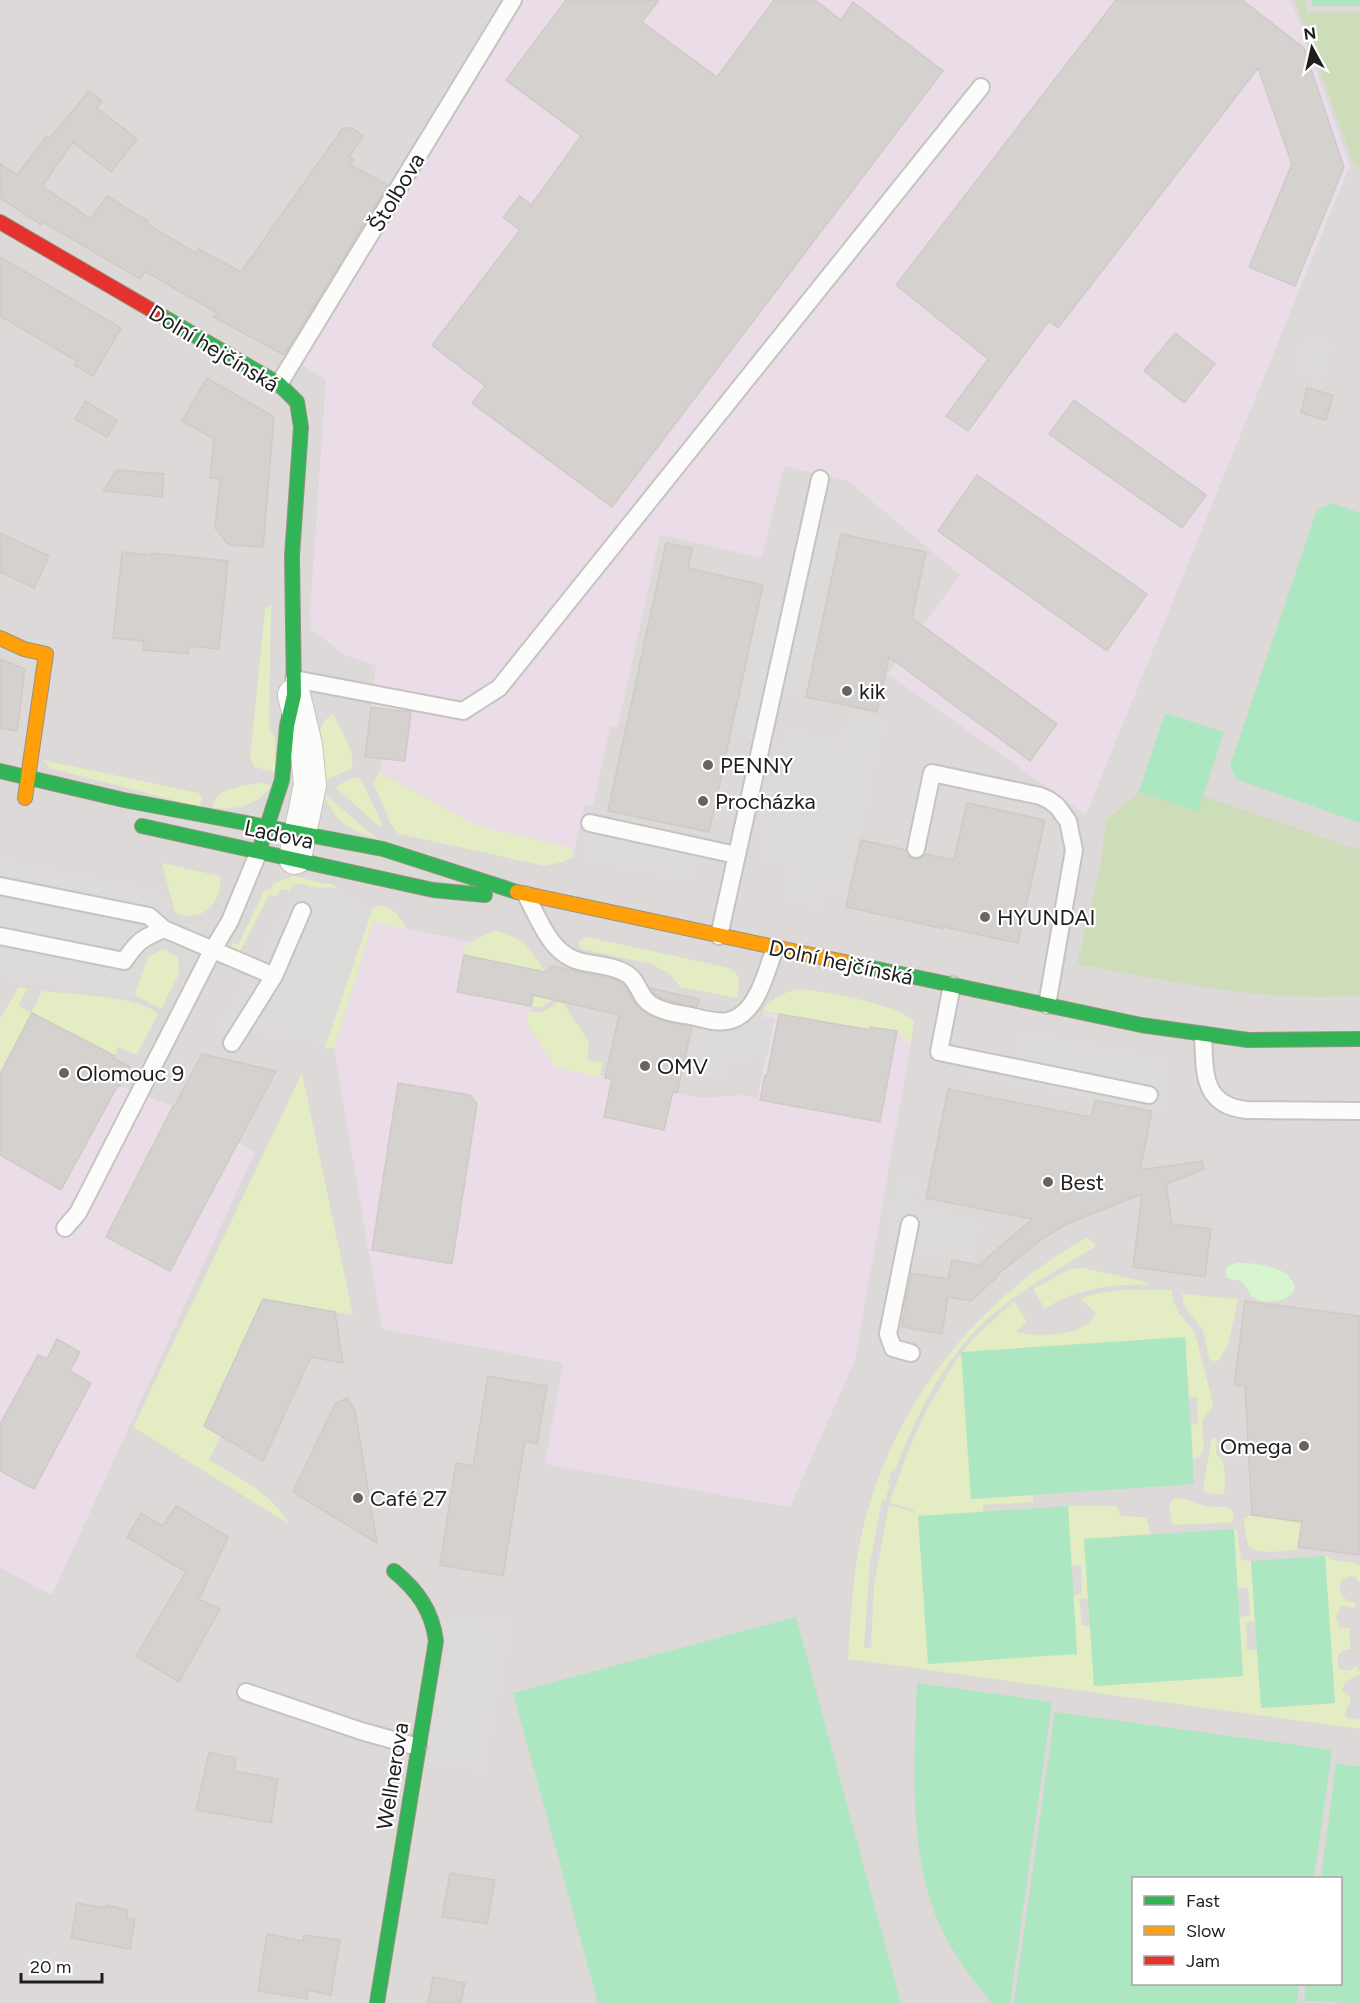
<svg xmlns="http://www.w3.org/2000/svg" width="1360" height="2003" viewBox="0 0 1360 2003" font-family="Figtree,sans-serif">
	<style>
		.residential { fill: #dcd9d8; fill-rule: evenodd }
		.industrial { fill: #ebdde8 }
		.grass { fill: #e3ecc2 }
		.forest { fill: #ceddb9 }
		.park { fill: #d7f5ce }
		.pitch { fill: #ade7c1 }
		.parking { fill: #dddbda }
		.building { fill: #d5d1ce; stroke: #d0cac7; stroke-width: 1.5 }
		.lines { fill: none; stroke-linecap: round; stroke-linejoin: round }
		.lane-casing { stroke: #c5c4c2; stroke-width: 20 }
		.street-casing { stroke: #c5c4c2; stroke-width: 34 }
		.fast-casing { stroke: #98937d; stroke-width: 16 }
		.slow-casing { stroke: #98937d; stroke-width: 16 }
		.jam-casing { stroke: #98937d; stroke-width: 16 }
		.lane { stroke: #fcfcfb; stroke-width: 16 }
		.street { stroke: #fcfcfb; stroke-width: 32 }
		.fast { stroke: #30b455; stroke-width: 14 }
		.slow { stroke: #ff9f0a; stroke-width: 14 }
		.jam { stroke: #e5322d; stroke-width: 14 }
		.poi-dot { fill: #666564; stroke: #fff; stroke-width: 2 }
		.labels { text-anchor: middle; stroke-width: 4.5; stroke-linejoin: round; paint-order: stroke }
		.street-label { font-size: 22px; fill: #1e1e1e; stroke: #fff }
		.poi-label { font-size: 22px; fill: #1e1e1e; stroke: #fff; text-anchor: start }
	</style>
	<rect width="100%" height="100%" fill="#ede9e6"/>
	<path class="residential" d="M0 0H1360V2003H0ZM1134 1878H1340V1984H1134Z"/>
	<path class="industrial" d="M518 0H1291L1350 165 1086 815 888 674 960 575 848 481 784 466 762 558 660 535 618 727 610 726 593 806 585 804 573 855 490 836 380 772 381 759 365 757 376 666 345 655 311 629 310 612 326 379 301 365Z
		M373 922 512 950 521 967 538 970 528 1023 558 1066 701 1098 744 1095 757 1098 774 1020 763 1017V1012L773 1014 775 1007 913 1031 855 1360 790 1507 545 1464 563 1363 382 1329 334 1048Z
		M32 1013 130 1067 121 1086 173 1106 255 1152 52 1595 0 1568V1065L9 1057Z"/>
	<path class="grass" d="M271 605 269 730 275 736V772L254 767 250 758 265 609Z
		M333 713C340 729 356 751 352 768L320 783C318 760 310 729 333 713Z
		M43 760 199 793 202 798 200 807 50 768Z
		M379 772 477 826 568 847 575 856 563 862 545 866 399 834 391 825 374 784Z
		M356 777 361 779 382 824 380 827 337 789 338 785Z
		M260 783 272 785C255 807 240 809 213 808 214 805 214 800 216 798 221 789 249 784 260 783Z
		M323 793 379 840C348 828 337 825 323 793Z
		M162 863 220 876C224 903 201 924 175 913Z
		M294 876C306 878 320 885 332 884L356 901 350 902 299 883 293 885 290 891 281 889 276 896 269 895 237 957 231 949 232 942 238 945 265 889 270 890 274 883Z
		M378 905C393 907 400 915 406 929L373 922 334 1048 325 1049 331 1021 369 910Z
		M495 931C531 937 542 968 559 996L540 1008 531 1006 538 970 464 955 466 951 462 950 477 938Z
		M587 937 730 968C742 975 739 986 737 998L680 987 670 974 651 964 582 949 579 946V940Z
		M167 949V951L178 957 179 974 161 1009 134 995 148 957 158 951Z
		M18 988H28L18 1006 31 1013 42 991C68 994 141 996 158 1014L137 1055 118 1047 115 1056 32 1013 9 1057 8 1075 0 1070V1019Z
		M798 989C819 990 903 1005 914 1022L910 1044 897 1031 871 1027 870 1030 763 1011C769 998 784 993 798 989Z
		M561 1000 589 1042 587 1060 603 1063 600 1077 555 1067 526 1022 528 1011 541 1013Z
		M302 1073 353 1315 263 1299 204 1426 221 1436 209 1460C241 1479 269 1491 289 1524L133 1427Z
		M1087 1237 1096 1246C1068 1264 1038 1280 1011 1300 952 1341 920 1406 895 1471L891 1472 888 1484 890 1485 885 1501 882 1500 870 1563 864 1648 871 1647 874 1585 889 1505 913 1512 914 1510 889 1503 911 1444 927 1409 956 1360 973 1339 1014 1301 1027 1322 1016 1332C1039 1337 1084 1338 1096 1313L1080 1299C1108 1287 1141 1290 1172 1290 1173 1301 1175 1309 1183 1318 1187 1324 1193 1327 1195 1334L1213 1403 1212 1408 1202 1420 1204 1449 1199 1457 1193 1459 1191 1425 1198 1424 1197 1397H1189L1185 1337 971 1499 1033 1495V1502L983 1505V1512L918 1517 1077 1653 1073 1595 1082 1593 1081 1566 1071 1565 1068 1506H1117L1121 1516 1143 1517 1147 1519 1151 1534 1084 1539 1088 1598 1079 1599 1082 1626H1090L1094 1686 1243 1676 1239 1617 1250 1616 1248 1588H1237L1234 1529 1237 1530 1241 1560 1251 1561 1255 1621 1246 1622 1247 1650H1257L1261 1708 1335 1703 1325 1556H1329V1559L1355 1563 1360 1566V1584L1355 1577 1350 1576 1341 1580C1338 1594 1342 1600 1356 1603L1353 1609 1347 1606 1340 1607 1336 1617 1339 1627 1350 1629C1349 1637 1351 1642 1350 1650H1344L1338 1655V1666L1341 1670C1348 1671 1352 1670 1357 1666L1360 1674 1345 1682 1342 1690 1350 1697 1351 1702 1346 1710 1345 1715 1348 1718 1360 1720V1729L848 1659C851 1613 853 1568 864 1524 896 1400 977 1300 1087 1237Z
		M1083 1268 1147 1282 1150 1285C1113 1284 1077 1288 1045 1309L1033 1289 1070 1269Z
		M1182 1294 1238 1299 1228 1345 1218 1361H1213L1209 1359 1203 1330 1184 1306Z
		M1214 1437 1217 1439 1216 1455 1222 1459C1225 1469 1226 1484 1224 1494 1217 1495 1208 1495 1203 1489L1211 1441Z
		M1174 1498C1189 1498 1199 1506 1213 1507 1221 1508 1226 1505 1232 1510L1234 1519 1233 1522 1227 1523 1172 1525 1169 1505Z
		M1252 1515 1302 1522 1298 1547 1296 1550C1286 1550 1255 1556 1249 1546 1245 1539 1245 1526 1244 1518Z"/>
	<path class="forest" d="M1295 0H1306L1307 13 1360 12V170L1353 162Z
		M1139 792 1197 812 1203 796 1360 850V996C1261 1002 1173 982 1077 964L1101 864 1106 820Z"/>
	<path class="park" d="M1238 1263C1253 1263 1281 1265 1291 1279 1305 1298 1271 1305 1258 1300 1249 1297 1249 1289 1243 1283 1238 1279 1231 1280 1226 1277V1269L1230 1265Z"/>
	<path class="pitch" d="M1312 0H1360V6H1312Z
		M1332 503 1360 513V823L1236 779 1230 765 1317 510Z
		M1165 713 1224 732 1198 812 1139 792Z
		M1185 1337 1194 1484 971 1499 961 1352Z
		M1068 1506 1077 1654 928 1664 918 1516Z
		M1234 1529 1243 1676 1094 1686 1084 1539Z
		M1325 1556 1335 1703 1261 1708 1251 1561Z
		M796 1617 901 2003H598L513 1693Z
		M917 1683 1052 1702 1010 2003H992C970 1977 950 1950 937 1919 908 1847 914 1759 917 1683Z
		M1055 1712 1332 1750 1314 1878H1134V1984H1299L1297 2003H1014Z
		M1336 1763 1360 1767V2003L1304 2001 1306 1984H1340V1878H1321Z"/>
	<path class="parking" d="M1305 335 1332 343 1321 382 1294 374Z
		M809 527 841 534 806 697 774 689 762 742 730 735 760 597 792 604Z
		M855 712 887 719 846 892 827 889 823 909 781 900 788 867 756 860 785 728 841 741 844 729Z
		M590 823 697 846 690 882 582 859Z
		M0 859 160 891 170 922 196 925 209 920 188 971 184 955 178 948 168 945 158 947 148 955 134 997 0 978Z
		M299 887 338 888 372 911 326 1044 217 1027Z
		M744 1013 774 1019 767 1058 749 1054 747 1063 731 1060 726 1079 686 1071 697 1018Z
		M1018 1030 1165 1059 1167 1082 1162 1113 958 1072 963 1046 1015 1057Z
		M898 1177 917 1180 913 1205 980 1219 973 1258 887 1245Z
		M451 1613 512 1622 484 1773 427 1763Z"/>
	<path class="building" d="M566 0H659L642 22 717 77 774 0H815L841 20 853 2 943 71 612 507 472 403 485 386 432 345 520 230 503 217 520 196 531 205 581 136 506 80Z
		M1116 0H1242L1304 48 1344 167 1295 286 1249 267 1292 164 1258 68 1058 328 1049 321 968 431 946 416 988 359 896 285Z
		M89 91 102 101 97 108 137 139 111 172 73 142 42 186 91 219 107 196 148 221 147 224 196 253 198 249 241 272 343 128H352L363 136 349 157 354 160 350 165 388 185 284 355 214 317 217 313 145 271 140 279 43 222 42 225 0 198V164L17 175 47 136 50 138Z
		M0 257 121 328 93 376 74 365 77 361 0 316Z
		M1175 333 1215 364 1184 403 1144 371Z
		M207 378 274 417 263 547 229 545 215 528 220 479 210 478 214 439 182 421Z
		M1307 388 1333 395 1326 420 1301 413Z
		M1074 400 1206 495 1182 528 1049 434Z
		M85 401 117 420 107 437 75 419Z
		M117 470 164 474 162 497 103 491Z
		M977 475 1147 594 1107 651 938 531Z
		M0 533 49 556 34 588 0 572Z
		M841 534 926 552 912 618 1057 724 1030 761 889 657 877 712 806 697Z
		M666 543 692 548 688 568 763 585 709 832 608 811Z
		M122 552 151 555V553L228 561 219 649 189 646 188 654 143 650 144 641 113 638Z
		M0 659 25 669 17 731 0 728Z
		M371 707 411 712 405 761 365 757Z
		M967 803 1045 820 1018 943 944 927 943 929 846 907 861 840 906 850 909 856 913 859H920L925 854 954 860Z
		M464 955 545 972 553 966 616 980 624 985 636 1005 647 1014 663 1021 692 1027 677 1093 673 1091 664 1130 604 1117 612 1079 605 1078 619 1015 533 995 531 1006 457 992Z
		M650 988 699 999 697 1007 665 1000 655 994Z
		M32 1013 115 1056 113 1058 130 1067 120 1086 118 1085 61 1190 0 1155V1074Z
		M779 1014 870 1030V1027L897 1031 880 1122 760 1100 765 1075H767Z
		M202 1054 276 1071 170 1271 106 1237 173 1106 174 1107Z
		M398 1083 470 1095 477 1104 452 1264 372 1250Z
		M948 1089 1091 1117 1095 1100 1152 1111 1140 1170 1202 1161 1204 1169 1166 1184 1172 1224 1211 1229 1205 1277 1133 1267 1142 1194 1066 1224 1042 1239 998 1274 999 1275 971 1301 948 1297 942 1334 902 1327 911 1273 948 1279 952 1260 979 1265 1032 1219 926 1198Z
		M263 1299 335 1312 343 1363 311 1357 263 1461 204 1426Z
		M1245 1301 1360 1316V1555L1298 1547 1302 1522 1252 1515 1245 1386 1234 1385Z
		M57 1339 80 1352 70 1371 91 1383 34 1489 0 1471V1424L38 1355 47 1359Z
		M488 1376 547 1386 537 1444 525 1441 503 1576 440 1565 456 1463 473 1466Z
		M347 1398 355 1410 377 1543 293 1492 333 1408 336 1403Z
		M176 1506 228 1537 199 1599 220 1609 179 1682 136 1656 186 1572 127 1537 141 1513 163 1526Z
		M209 1752 236 1758 234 1771 278 1779 271 1823 196 1810Z
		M450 1873 495 1880 487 1924 442 1917Z
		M77 1903 106 1908V1905L128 1910 127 1918 135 1919 130 1949 71 1938Z
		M267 1934 303 1941 304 1935 340 1940 331 1995 308 1990 307 1999 258 1991Z
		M433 1977 465 1983 461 2003H428Z"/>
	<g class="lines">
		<defs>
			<path id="lane" d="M279 384 513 0
				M294 679 463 711 499 688 981 87
				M590 823 736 855
				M916 849 932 773 1040 796 1049 800 1057 806 1068 821 1074 850 1047 1005
				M0 886 149 916 164 929 274 976 232 1043
				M526 895C540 921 551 956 583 962 596 965 615 966 627 974 639 981 639 998 652 1005 663 1012 678 1014 691 1016 703 1019 716 1023 727 1021 757 1016 766 972 775 948
				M0 936 124 961C137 942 142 938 164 929
				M719 936 820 479
				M274 976 302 911
				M952 985 939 1052 1149 1095
				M1203 1035C1205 1071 1201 1105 1246 1110L1360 1111
				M910 1224 888 1334 893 1348 911 1353
				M65 1228 78 1213 212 951 230 921 259 851
				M246 1692 361 1731 418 1747"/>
			<path id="street" d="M294 695 306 745 310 785 295 858"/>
			<path id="fast" d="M160 315 279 384 297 402 301 427 292 556 294 695 287 726 282 780 259 851
				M0 771 124 800 383 849 517 892
				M142 826 433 890 485 895
				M844 962 1141 1025 1248 1040 1360 1039
				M377 2003 436 1641C432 1610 417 1590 394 1571"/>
			<path id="slow" d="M0 638 24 649 46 654 25 798
				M517 892 844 962"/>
			<path id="jam" d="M0 222 160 315"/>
		</defs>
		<use href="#lane" class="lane-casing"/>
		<use href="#street" class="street-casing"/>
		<use href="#fast" class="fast-casing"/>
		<use href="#slow" class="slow-casing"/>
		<use href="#jam" class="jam-casing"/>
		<use href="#lane" class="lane"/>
		<use href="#street" class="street"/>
		<use href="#fast" class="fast"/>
		<use href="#slow" class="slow"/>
		<use href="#jam" class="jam"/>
	</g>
	<g class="poi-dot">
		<circle cx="847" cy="691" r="6"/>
		<circle cx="708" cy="765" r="6"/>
		<circle cx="703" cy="801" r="6"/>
		<circle cx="985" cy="917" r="6"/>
		<circle cx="645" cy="1066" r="6"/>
		<circle cx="64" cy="1073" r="6"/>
		<circle cx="1048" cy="1182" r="6"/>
		<circle cx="1304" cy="1446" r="6"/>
		<circle cx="358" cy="1498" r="6"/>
	</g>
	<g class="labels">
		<g class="street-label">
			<text transform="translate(396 192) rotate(-59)" y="8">Štolbova</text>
			<text transform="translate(214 348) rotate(31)" y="8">Dolní hejčínská</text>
			<text transform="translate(279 834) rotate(12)" y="8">Ladova</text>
			<text transform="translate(841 962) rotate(12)" y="8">Dolní hejčínská</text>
			<text transform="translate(392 1776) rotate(-81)" y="8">Wellnerova</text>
		</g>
		<g class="poi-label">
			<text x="859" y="699">kik</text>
			<text x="720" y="773">PENNY</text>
			<text x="715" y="809">Procházka</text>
			<text x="997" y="925">HYUNDAI</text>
			<text x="657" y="1074">OMV</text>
			<text x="76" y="1081">Olomouc 9</text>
			<text x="1060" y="1190">Best</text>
			<text x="1292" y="1454" text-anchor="end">Omega</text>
			<text x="370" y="1506">Café 27</text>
		</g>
	</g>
	<rect x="1132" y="1877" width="210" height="108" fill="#ffffff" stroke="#a5a5a5" stroke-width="1.5"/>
	<rect x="1144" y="1896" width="30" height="9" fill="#30b455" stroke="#a5a5a5" stroke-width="1.5"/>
	<text x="1186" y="1907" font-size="18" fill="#1e1e1e">Fast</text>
	<rect x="1144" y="1926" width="30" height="9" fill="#ff9f0a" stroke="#a5a5a5" stroke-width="1.5"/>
	<text x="1186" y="1937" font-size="18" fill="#1e1e1e">Slow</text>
	<rect x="1144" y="1956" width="30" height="9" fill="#e5322d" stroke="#a5a5a5" stroke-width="1.5"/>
	<text x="1186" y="1967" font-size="18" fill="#1e1e1e">Jam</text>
	<g transform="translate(1312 48) rotate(352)" stroke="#ffffff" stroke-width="4.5" paint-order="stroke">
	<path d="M0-4.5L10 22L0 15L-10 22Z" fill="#1e1e1e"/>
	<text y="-9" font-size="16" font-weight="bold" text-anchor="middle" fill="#1e1e1e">N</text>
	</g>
	<path d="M21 1973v9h81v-9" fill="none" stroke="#1e1e1e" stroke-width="3"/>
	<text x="30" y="1973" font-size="18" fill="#1e1e1e" stroke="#ffffff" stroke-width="4.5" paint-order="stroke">20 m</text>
</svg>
